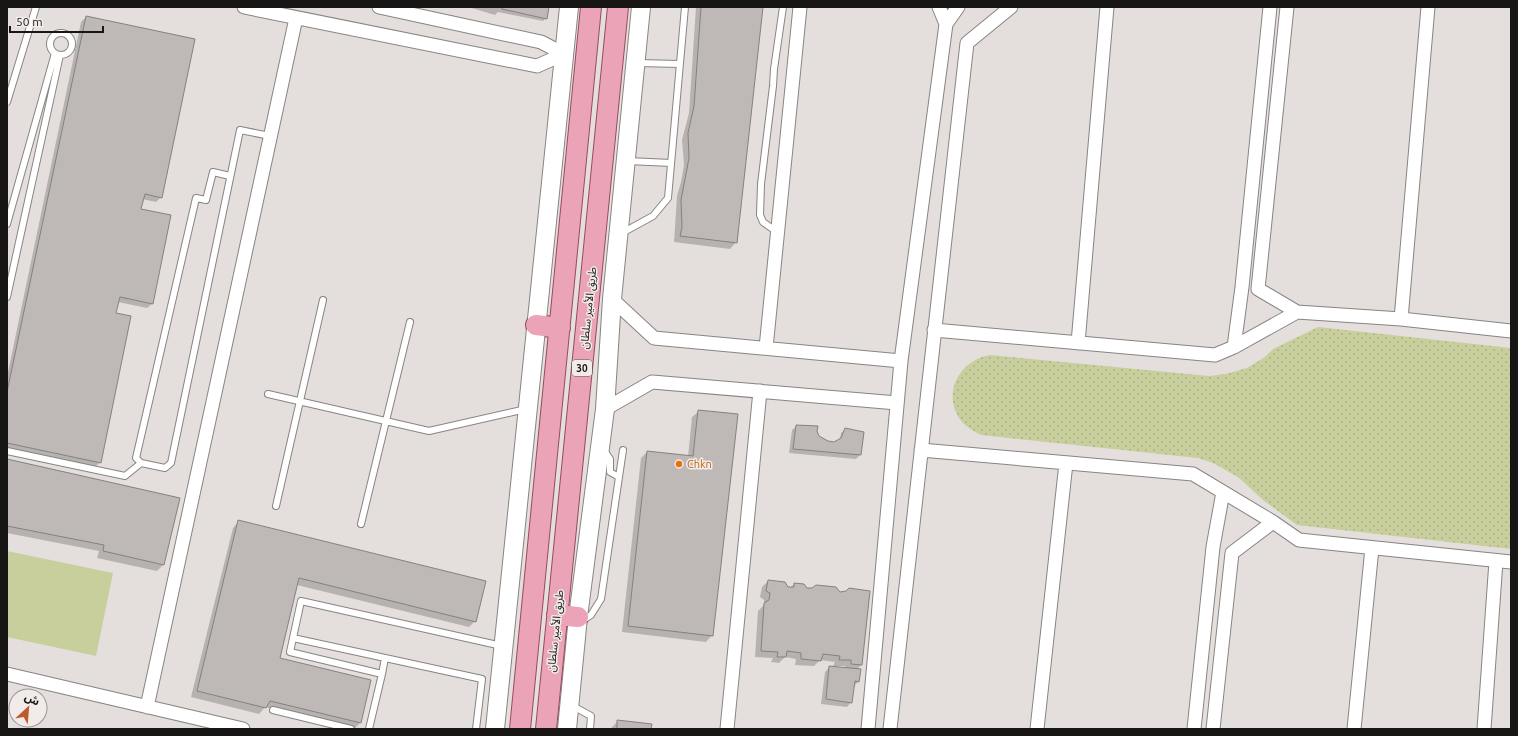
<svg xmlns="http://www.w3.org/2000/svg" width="1518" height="736" viewBox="0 0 1518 736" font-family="Ubuntu,'Noto Sans Arabic',sans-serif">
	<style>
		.green { fill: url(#green-dots) }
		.pitch { fill: #c8cf9d }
		.shadow { fill: #0003 }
		.building { fill: #beb9b6; stroke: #85817f }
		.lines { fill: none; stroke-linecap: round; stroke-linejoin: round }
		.service-casing { stroke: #888482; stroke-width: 8 }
		.minor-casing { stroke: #888482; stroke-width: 15 }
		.secondary-casing { stroke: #888482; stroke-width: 20 }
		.primary-casing { stroke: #98495f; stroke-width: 22 }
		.service { stroke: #fff; stroke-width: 6 }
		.minor { stroke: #fff; stroke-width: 13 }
		.secondary { stroke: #fff; stroke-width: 18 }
		.primary { stroke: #eba3b7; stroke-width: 20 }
		.food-dot { fill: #e8710a; stroke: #f1ecea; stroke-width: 1.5 }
		.labels { text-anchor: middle; stroke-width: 3; stroke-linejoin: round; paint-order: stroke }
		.shield { fill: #f1ecea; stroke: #585655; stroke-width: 1 }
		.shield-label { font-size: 10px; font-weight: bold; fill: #171615 }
		.street-label { font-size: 11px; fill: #171615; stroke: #f1ecea }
		.food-label { font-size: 11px; fill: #c56008; stroke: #f1ecea; text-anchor: start }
	</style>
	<defs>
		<pattern id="green-dots" width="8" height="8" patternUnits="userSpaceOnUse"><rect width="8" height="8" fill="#c8cf9d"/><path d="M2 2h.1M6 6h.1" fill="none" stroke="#abb186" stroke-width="1.8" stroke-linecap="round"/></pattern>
	</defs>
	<rect width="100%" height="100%" fill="#e4dfdc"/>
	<path class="green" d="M1318 327 1511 348V549L1297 525 1263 500 1238 477 1213 463 1198 458 981 435C975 432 968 428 963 423 940 397 958 360 990 355L1209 376 1226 374 1247 368 1265 357 1273 349Z"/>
	<path class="pitch" d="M7 551 113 573 96 656 7 637Z"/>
	<path class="shadow" d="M468 7H548L546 18 543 21 498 12 495 15Z
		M696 7H762L736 242 730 249 674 242 677 196 681 182 684 165 682 140 689 113Z
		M86 17 161 197 156 202 142 199 140 210 152 304 147 308 118 302 115 314 100 462 95 467 7 448V377L81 22Z
		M699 411 712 635 706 642 622 632 641 458 647 452 688 457 692 417Z
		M797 426 816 431 819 437 823 441 834 443 840 439 841 433 846 429 860 455 856 459 789 453 792 430Z
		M7 460 163 565 157 571 97 558 99 551 7 533Z
		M239 521 475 621 469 627 297 585 279 659 360 723 354 729 265 707 259 714 191 697 233 528Z
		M768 581 787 588H790L794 584 861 665 856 670 858 682 854 686 851 702 847 707 821 704 825 672 830 667 845 669V666H833L835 662 820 660 814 666 795 665 796 659 785 657 779 663 771 662 773 658 755 657 758 611 764 605V600L760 597 762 587Z
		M618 721 650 729H611L612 727Z"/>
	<path class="building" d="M502 7H549L547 19 502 9Z
		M701 7H763L737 243 680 236 682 227 681 200 689 158 688 133 694 106Z
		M86 16 195 39 162 198 145 194 141 209 171 215 153 304 120 297 116 313 131 316 101 463 7 443V392Z
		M698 410 738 414 713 636 628 626 647 451 693 456Z
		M796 425 818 426 817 431 819 436 828 441 834 442 841 438 845 428 864 432 861 455 793 449Z
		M7 459 180 498 164 565 103 551 104 545 7 526Z
		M238 520 486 581 476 622 299 578 280 658 371 680 361 723 270 701 266 708 197 691Z
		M768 580 785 582 788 587H794V583L804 584 807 588H812L816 585 836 587 840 592 846 591 849 588 870 591 862 665 851 664V660H839L840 656 823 654 821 661 801 659V653L787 651 786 657H777L778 652 761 651 764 603 769 600 770 593 766 591Z
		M829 666 861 669 859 682 855 681 852 703 826 699Z
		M617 720 652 724 651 729H617Z"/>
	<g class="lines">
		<defs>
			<path id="service" d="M50 44a11 11 0 1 1 22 0a11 11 0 1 1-22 0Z
				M637 63 680 64
				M7 102 36 7
				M628 161 671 163
				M230 176 213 172 206 200 196 198 136 458 141 463 165 468 171 463 240 130 270 136
				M7 224 55 53
				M777 232 763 222 760 215 761 184 773 86 774 69 783 7
				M622 233 653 216 668 198 685 7
				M7 297 60 55
				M268 394 429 431 526 409
				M7 451 125 476 141 463
				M619 477 623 450
				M276 506 323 300
				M361 524 410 322
				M582 621 591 615 601 599 619 477 610 472V459L603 449
				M293 638 290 652 382 674 369 729
				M382 674 385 658
				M571 705 591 716 590 729
				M273 710 351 729
				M476 729 482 679 293 638 301 601 502 646"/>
			<path id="minor" d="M244 7 537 66 564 54
				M379 7 541 42 564 54
				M939 7 946 24
				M1287 7 1258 289 1297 312
				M612 299 654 338 901 361
				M1401 319 1428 7
				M934 330 1215 355 1234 347 1297 312 1401 319 1511 331
				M1078 343 1107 7
				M1234 347 1242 287 1270 7
				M766 348 800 7
				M605 409 652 382 897 403
				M921 450 1193 474 1273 522 1299 540 1511 562
				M7 674 243 729
				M147 707 296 18
				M727 729 760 391
				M868 729 901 361 946 24 958 7
				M890 729 967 43 1011 7
				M1037 729 1066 463
				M1194 729 1213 547 1223 492
				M1213 729 1232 553 1273 522
				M1354 729 1372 548
				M1484 729 1496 561"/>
			<path id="secondary" d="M495 729 569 7
				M567 729 578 617 605 409 612 299 641 7"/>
			<path id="primary" d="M536 325 560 328
				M557 615 578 617
				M520 729 591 7
				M546 729 618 7"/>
		</defs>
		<use href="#service" class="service-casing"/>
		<use href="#minor" class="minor-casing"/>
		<use href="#secondary" class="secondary-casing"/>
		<use href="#primary" class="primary-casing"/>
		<use href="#service" class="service"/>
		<use href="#minor" class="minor"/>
		<use href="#secondary" class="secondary"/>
		<use href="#primary" class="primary"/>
	</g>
	<circle class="food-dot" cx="679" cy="464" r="4"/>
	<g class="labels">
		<rect class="shield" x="572" y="360" width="20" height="16" rx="3"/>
		<g class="shield-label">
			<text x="582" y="372">30</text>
		</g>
		<g class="street-label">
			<text transform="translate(588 308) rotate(-84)" y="4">طريق الأمير سلطان</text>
			<text transform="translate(555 631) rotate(-84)" y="4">طريق الأمير سلطان</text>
		</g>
		<g class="food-label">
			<text x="687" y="468">Chkn</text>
		</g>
	</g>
	<rect width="1518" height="736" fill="none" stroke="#171615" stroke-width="16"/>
	<g transform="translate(28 708) rotate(26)"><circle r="19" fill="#f1ecea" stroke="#9a9695"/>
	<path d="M0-3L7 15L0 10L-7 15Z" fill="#c0592d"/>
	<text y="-6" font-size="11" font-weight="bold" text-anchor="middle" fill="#171615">ش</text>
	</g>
	<path d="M10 26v6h93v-6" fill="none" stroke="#171615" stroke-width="2"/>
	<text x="16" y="26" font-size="12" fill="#171615" stroke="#f1ecea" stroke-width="3" paint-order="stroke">50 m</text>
</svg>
